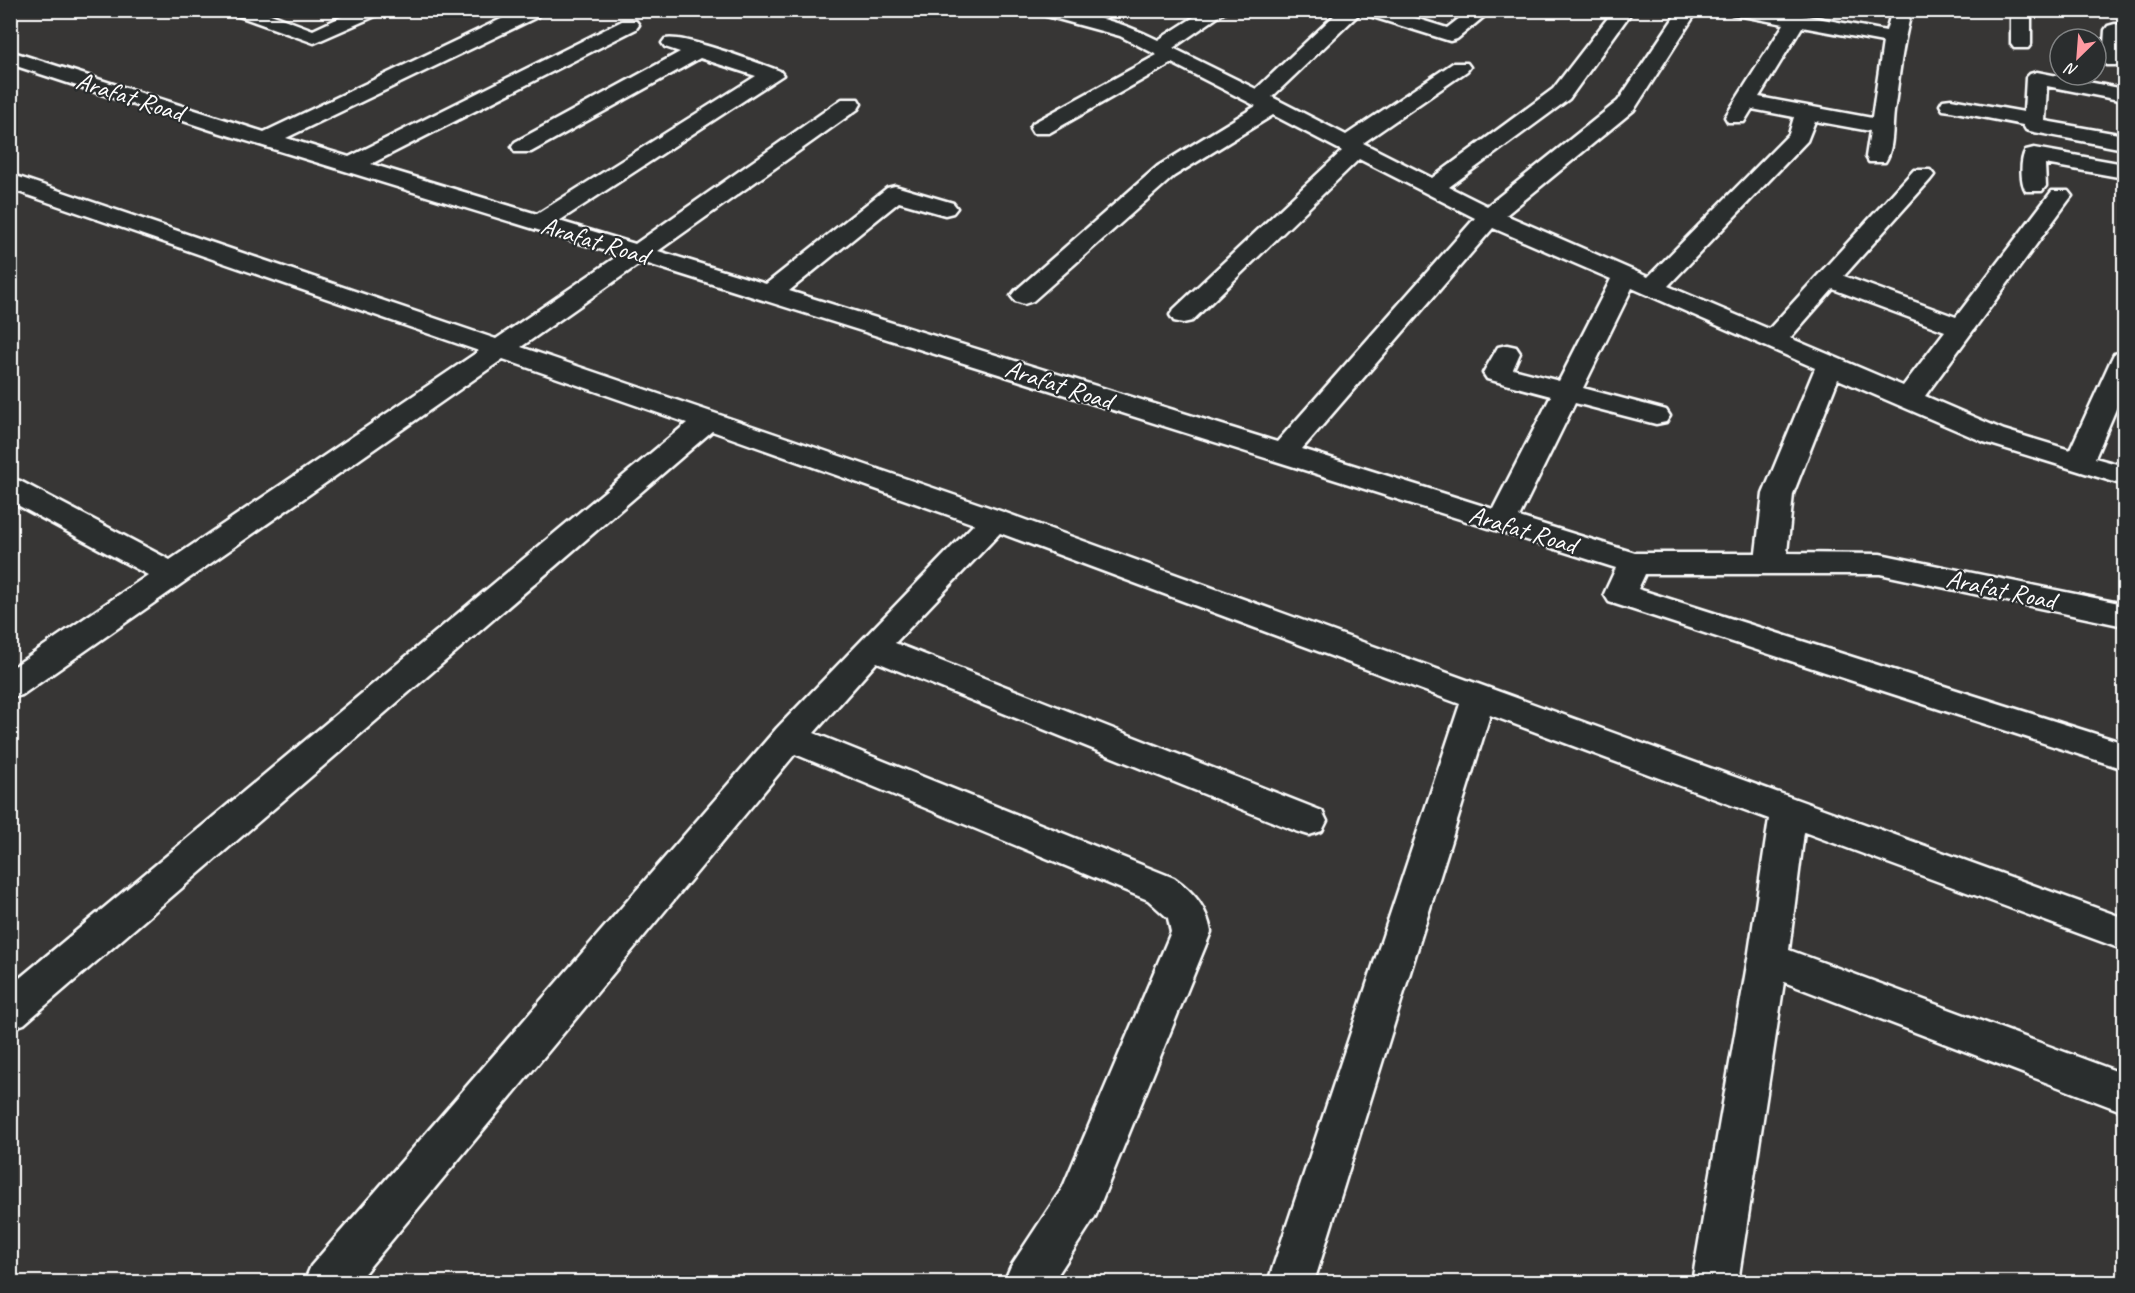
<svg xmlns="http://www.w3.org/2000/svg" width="2135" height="1293" viewBox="0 0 2135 1293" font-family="Caveat,sans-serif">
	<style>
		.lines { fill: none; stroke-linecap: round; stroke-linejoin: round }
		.minor-casing { stroke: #fff; stroke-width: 5 }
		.minor { fill: #2a2d2e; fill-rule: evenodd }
		.labels { text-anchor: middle; stroke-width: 4.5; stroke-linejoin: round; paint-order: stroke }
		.street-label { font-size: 26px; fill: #fff; stroke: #2a2d2e }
	</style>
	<rect width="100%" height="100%" fill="#373635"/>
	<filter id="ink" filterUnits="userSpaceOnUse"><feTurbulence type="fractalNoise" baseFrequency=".0167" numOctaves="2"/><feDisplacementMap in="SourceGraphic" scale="12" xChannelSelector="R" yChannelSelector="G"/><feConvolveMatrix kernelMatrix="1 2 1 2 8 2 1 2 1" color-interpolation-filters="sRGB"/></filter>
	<g filter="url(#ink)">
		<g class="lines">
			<defs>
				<path id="minor" d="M231 10H260L313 30 356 10H382L380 14 314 43 233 14Z
					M520 10H538L540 13 537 17 286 138 349 157 622 21H636L639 25 636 29 371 164 537 214 756 76 700 58 531 152H515L512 147 515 142 680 52 665 47 662 43 665 39C683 34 758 63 780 71L783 75 559 221 635 244 842 99H858L861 104 858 109 658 251 766 284 887 188 895 186 953 203 957 208 953 213 945 215 899 202 789 291 1277 442 1475 218 1359 159 1192 321 1183 323 1174 321 1170 315 1174 309 1342 151 1273 115 1174 176 1033 301 1024 304 1015 301 1011 296 1015 291 1158 166 1256 106 1172 63 1049 133H1033L1030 128 1033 123 1157 55 1120 36 1039 14 1037 10C1079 10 1120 21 1158 40L1205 10H1228L1173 48 1256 89 1340 10H1389L1447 28 1470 10H1492L1457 39 1450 41 1360 13 1272 97 1346 135 1453 63H1467L1470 67 1467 71 1363 143 1432 178 1553 89 1614 10H1633L1569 99 1449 187 1487 206 1618 101 1679 10H1698L1634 110 1506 215 1648 277 1789 134 1794 117 1752 109 1744 122H1728L1725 117 1784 24 1732 14 1730 10H1775L1886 31 1892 10H1912C1902 44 1899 78 1894 112 1892 127 1894 149 1885 162H1869L1866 157 1870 131 1815 121 1807 141 1668 286 1769 329 1914 170H1930L1934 175 1930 180 1844 276 1956 317 2052 191H2068L2072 196 2068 201 1925 396 2004 430 2070 450 2111 360 2114 354 2124 352V390L2095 458 2124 466V485L1984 442 1838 379 1793 494 1787 553 1880 554 2124 604V626L1880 574H1645L1638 589 2124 743V769L1609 602 1604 594 1616 568 642 262 521 347 1006 513 2124 918V950L1804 832 1789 950 2124 1074V1112L1784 982 1738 1282H1692L1748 959 1769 819 1490 715 1314 1282H1268L1460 704 1000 533 895 643 1322 811 1327 821 1322 831 1309 835 1296 831 877 662 814 733 1174 878C1194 892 1207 908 1211 932L1101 1202 1095 1217 1053 1282H1004L1011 1266 1063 1187 1171 932 1168 918 1148 900 795 754 357 1282H304L311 1266 777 728 974 524 712 431 24 1024 10 1029V986L687 423 503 359 22 695 10 698V669L148 575 10 501V479L20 481 170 560 479 351 10 189V174L496 339 619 255 211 130 10 64V51L264 132ZM1802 27 1883 42 1872 118 1759 97ZM1493 228 1611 279 1559 381 1513 369 1520 353 1516 347 1507 345 1498 347 1483 373 1487 379 1551 396 1493 509 1302 449ZM1632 288 1815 368 1763 494 1756 553H1635L1519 517 1575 403 1656 424 1666 422 1670 416 1666 410 1583 388ZM1833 289 1945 331 1903 386 1790 338Z
					M2011 10H2031V44L2028 48H2014L2011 44Z
					M2115 24 2124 26C2124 38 2127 55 2120 65H2106L2103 61 2105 30 2108 26Z
					M2037 72 2124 89V101L2047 86 2045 121 2124 135V149L2034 132 2026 130 2023 125 1951 111 1943 110 1940 105 1943 100 1951 99 2024 112 2026 78 2030 74Z
					M2034 148 2124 164V178L2045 164 2046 186 2042 191H2026C2020 182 2020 159 2026 150Z"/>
			</defs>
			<use href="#minor" class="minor-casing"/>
			<use href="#minor" class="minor"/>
		</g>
	</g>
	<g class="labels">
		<g class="street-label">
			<text transform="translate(130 96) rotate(18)" y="9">Arafat Road</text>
			<text transform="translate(595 240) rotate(17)" y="9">Arafat Road</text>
			<text transform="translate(1059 384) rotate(18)" y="9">Arafat Road</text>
			<text transform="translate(1523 529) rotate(17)" y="9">Arafat Road</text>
			<text transform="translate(2001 589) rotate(12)" y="9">Arafat Road</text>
		</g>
	</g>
	<rect width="2135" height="1293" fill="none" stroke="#2a2d2e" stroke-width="36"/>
	<rect x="18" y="18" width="2099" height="1257" fill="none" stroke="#fff" stroke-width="2" filter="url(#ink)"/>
	<g transform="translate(2078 57) rotate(205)"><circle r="28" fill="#2a2d2e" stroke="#7f8182" stroke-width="1.5"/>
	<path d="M0-4.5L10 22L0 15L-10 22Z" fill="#ff9aa2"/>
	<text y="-9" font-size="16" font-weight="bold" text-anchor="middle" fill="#ffffff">N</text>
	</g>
</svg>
